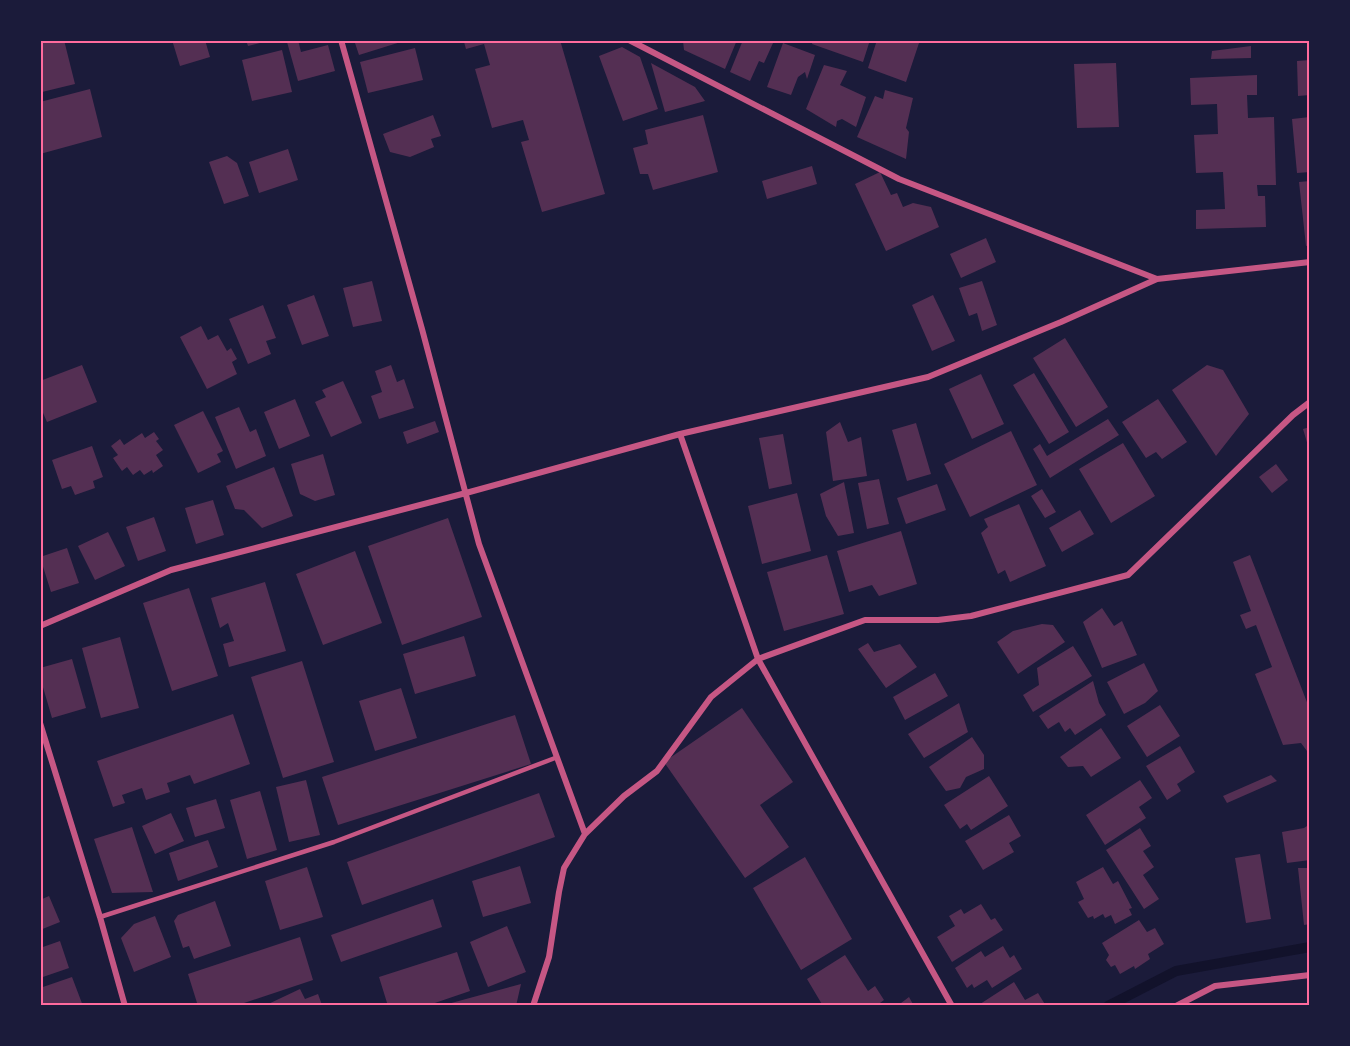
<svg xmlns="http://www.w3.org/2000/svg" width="1350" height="1046" viewBox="0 0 1350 1046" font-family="Bitter,serif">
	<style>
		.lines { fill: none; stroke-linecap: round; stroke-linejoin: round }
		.stream { stroke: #12122b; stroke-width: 10 }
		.building { fill: #542f53 }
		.service { stroke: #c65784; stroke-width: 4.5 }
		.minor { stroke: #c65784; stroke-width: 6 }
		.neatline { fill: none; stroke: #ff6b9d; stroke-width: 2 }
	</style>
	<rect width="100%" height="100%" fill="#1b1b3a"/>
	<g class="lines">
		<path class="stream" d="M1108 1006 1176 971 1310 947"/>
	</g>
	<path class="building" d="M50 40H64L75 84 42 92 40 43Z
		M172 40H205L210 57 180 66Z
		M246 40H267L268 41 248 46Z
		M298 40 301 52 328 45 335 71 298 81 287 42Z
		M354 40H403L404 41 359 55Z
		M469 40H560L605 194 542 212 521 142 529 140 523 120 492 128 475 69 490 65 484 44 466 49 464 42Z
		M737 40 725 69 684 50 683 41Z
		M743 40H767L773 43 764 63 759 61 750 81 730 72Z
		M813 40H870L863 62 812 44Z
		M877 40H920L906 82 868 68Z
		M783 43 815 55 807 79 805 72 798 77 791 95 767 87Z
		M1251 46V58L1211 59 1212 51Z
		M622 47 640 57 658 109 623 121 599 56Z
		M415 48 423 80 368 93 360 62Z
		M282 50 292 92 252 101 242 60Z
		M1310 60V95L1298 96 1297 61Z
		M651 63 695 87 705 101 665 112Z
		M1116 63 1119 127 1077 128 1074 64Z
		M824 65 847 71 840 85 866 97 856 127 842 119 837 121 836 127 806 109Z
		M1257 75V95H1247L1248 118 1274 117 1276 185H1257L1258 196H1265L1266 227 1196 229V210L1225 209 1223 172 1196 173 1194 135 1218 134 1217 104 1191 105 1190 78Z
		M90 89 102 137 40 154V102Z
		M885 90 913 98 906 128 909 132 906 159 857 137 875 96 883 99Z
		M433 115 441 136 431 139 434 147 410 157 390 152 383 134Z
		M703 115 718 172 653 190 648 174H640L633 148 648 144 645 130Z
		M1310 117V172L1297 173 1292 119Z
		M288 149 298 180 259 193 249 162Z
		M227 156 237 163 249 196 224 204 209 162Z
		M812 166 817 184 767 199 762 181Z
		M880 172 891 195 897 193 903 207 913 203 931 207 939 227 886 251 855 184Z
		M1310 181V245L1306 246 1299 182Z
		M986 238 996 262 961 278 950 254Z
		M372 281 382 321 353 327 343 288Z
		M982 281 997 325 982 331 977 313 969 316 959 288Z
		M314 295 329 336 302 345 287 305Z
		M933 295 955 341 932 351 912 305Z
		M263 305 276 338 266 341 271 354 248 364 229 319Z
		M201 326 208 340 218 335 227 351 231 348 237 359 232 362 237 374 207 389 180 337Z
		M1065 338 1108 407 1076 427 1033 358Z
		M82 365 97 402 47 422 40 406V381Z
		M391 365 397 382 404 379 414 408 379 419 371 396 382 392 375 371Z
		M1207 365 1223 370 1249 414 1216 456 1172 390Z
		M1034 373 1069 432 1049 444 1013 385Z
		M981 374 1004 424 972 439 949 389Z
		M343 381 362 423 331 437 315 402 326 397 322 390Z
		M295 399 310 436 279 449 264 412Z
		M1158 399 1187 442 1162 459 1156 452 1146 458 1122 422Z
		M239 407 250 432 256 429 266 456 236 469 215 417Z
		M203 411 223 451 217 454 221 462 198 473 174 425Z
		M1108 419 1119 435 1050 478 1033 449 1040 444 1047 456Z
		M435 421 439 432 407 444 403 432Z
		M840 422 848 442 861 437 867 476 833 481 826 432Z
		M916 423 931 474 907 481 892 430Z
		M1310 427V449H1309L1303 429Z
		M1011 431 1037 485 970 517 944 464Z
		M154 432 159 439 156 441 163 450 156 455 163 466 153 473 152 470 144 475 140 470 133 475 127 467 122 471 113 458 118 455 111 446 120 439 124 445 142 433 145 438Z
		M783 434 792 484 769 489 759 438Z
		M1123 443 1155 496 1111 523 1079 469Z
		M92 446 103 477 93 481 95 488 75 495 71 486 62 489 52 460Z
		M323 454 335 495 315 501 300 494 291 464Z
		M1276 464 1288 480 1272 493 1259 477Z
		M274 467 293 516 262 528 244 510 235 509 226 486Z
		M879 479 889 524 867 529 858 483Z
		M844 482 854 533 838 536 826 516 820 494Z
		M937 484 946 510 906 524 897 498Z
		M1042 489 1056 512 1045 518 1031 496Z
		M797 493 811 551 762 564 748 506Z
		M213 500 224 535 196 544 185 508Z
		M1019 504 1046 566 1010 582 1005 570 998 574 981 533 988 527 984 519Z
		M1080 510 1094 534 1062 552 1049 528Z
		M154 517 166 551 138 561 126 527Z
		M448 518 482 617 402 645 368 546Z
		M901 531 917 584 879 596 872 585 849 592 837 551Z
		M108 532 125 566 95 580 78 546Z
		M67 548 79 583 51 592 40 557Z
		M355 551 382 623 323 645 296 574Z
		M827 555 844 614 784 631 767 572Z
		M1250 555 1310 710V755L1301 743 1283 745 1255 674 1272 667 1256 625 1246 629 1240 615 1251 611 1233 562Z
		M265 582 286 651 229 667 223 644 234 641 228 623 220 628 211 598Z
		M189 588 218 676 172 691 143 603Z
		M1102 608 1114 626 1122 621 1137 655 1102 668 1083 622Z
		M1042 624 1053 625 1065 642 1018 674 997 642 1013 631Z
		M464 636 476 676 415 694 403 654Z
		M120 637 139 708 101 718 82 648Z
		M868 643 874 652 900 644 917 667 886 688 858 649Z
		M1073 646 1092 676 1033 712 1023 695 1039 685 1037 668Z
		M72 659 86 708 52 718 40 677V668Z
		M302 661 334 762 283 778 251 677Z
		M1144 663 1158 691 1145 703 1124 714 1107 682Z
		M935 673 948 696 905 720 893 697Z
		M1093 681 1099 703 1106 715 1075 735 1070 728 1065 732 1059 722 1048 729 1039 716Z
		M401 688 417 738 375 751 359 701Z
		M959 703 968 732 924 758 908 734Z
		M1160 705 1180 736 1147 757 1127 726Z
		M742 708 793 782 760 805 789 847 745 878 664 762Z
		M233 714 250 764 194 784 190 775 167 783 170 792 146 800 142 788 122 795 125 803 113 807 97 761Z
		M515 715 531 764 338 825 322 777Z
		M1101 728 1121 758 1091 777 1083 766 1068 767 1060 757Z
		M972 737 984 755V769L966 777 960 788 946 791 929 767Z
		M1180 746 1195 772 1177 784 1181 791 1167 800 1146 766Z
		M1271 775 1277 781 1227 803 1223 796Z
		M989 776 1008 806 971 830 967 824 960 829 944 805Z
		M306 780 320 835 289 842 276 787Z
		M1140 780 1152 798 1139 807 1146 818 1105 845 1086 815Z
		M260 791 277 850 247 859 230 800Z
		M539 793 555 837 362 905 347 862Z
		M216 799 225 828 195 837 186 808Z
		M171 813 184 841 155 854 142 826Z
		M1009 815 1021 836 1009 843 1014 852 983 870 965 841Z
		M1310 824V860L1287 863 1282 832 1304 828Z
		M132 827 153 892 112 893 94 839Z
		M1140 828 1151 846 1143 851 1154 867 1143 875 1159 899 1144 909 1106 850Z
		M208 840 218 867 178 881 169 853Z
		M1260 854 1271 919 1246 923 1235 858Z
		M805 857 852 939 801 970 753 888Z
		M520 866 531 903 483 917 472 881Z
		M307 867 323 917 280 930 265 881Z
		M1103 867 1113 884 1118 881 1132 908 1129 909 1132 915 1115 924 1111 915 1105 918 1103 914 1094 919 1093 916 1088 918 1078 902 1084 899 1076 882Z
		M1298 868H1310V924L1304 925Z
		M49 896 60 922 40 930V900Z
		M433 899 442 927 341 962 331 935Z
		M215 901 231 946 194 959 189 946 183 948 174 921 178 915Z
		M981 904 991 920 995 918 1003 930 952 962 937 937 955 926 949 916 961 909 964 914Z
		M155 916 171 957 134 972 121 938 134 924Z
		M1139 920 1147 932 1155 928 1164 944 1148 954 1150 959 1135 969 1134 966 1120 974 1115 965 1111 967 1106 960 1109 955 1102 943Z
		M507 926 526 972 488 987 470 942Z
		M300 937 313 980 235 1006H198L188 974Z
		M60 941 69 968 40 978V948Z
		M1003 946 1010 958 1014 955 1022 969 992 988 987 980 974 988 972 984 967 988 955 968 981 951 985 957Z
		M457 952 470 991 426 1006H388L379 977Z
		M845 955 868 991 875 986 884 1000 876 1006H823L807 979Z
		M72 977 83 1006H40V988Z
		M1014 982 1025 1000 1038 993 1046 1006H977Z
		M521 984 516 1006H444V1005Z
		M300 989 305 999 318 994 322 1005 264 1006Z
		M909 997 914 1006H897Z"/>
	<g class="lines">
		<path class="service" d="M1068 40H1097
			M100 917 334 842 555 758"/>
		<path class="minor" d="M341 40 422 329 479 544 585 834
			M629 40 899 179 1157 279
			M680 434 758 659 952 1006
			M40 626 171 570 466 493 680 434 928 377 1061 322 1157 279 1310 262
			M40 723 100 917 125 1006
			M533 1006 549 957 559 892 564 868 585 834 624 796 657 771 711 697 758 659 865 620H938L971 616 1128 575 1293 415 1310 402
			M1176 1006 1215 986 1310 975"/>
	</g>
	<rect width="1350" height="1046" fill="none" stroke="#1b1b3a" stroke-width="84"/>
	<rect x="42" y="42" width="1266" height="962" class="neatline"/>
</svg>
